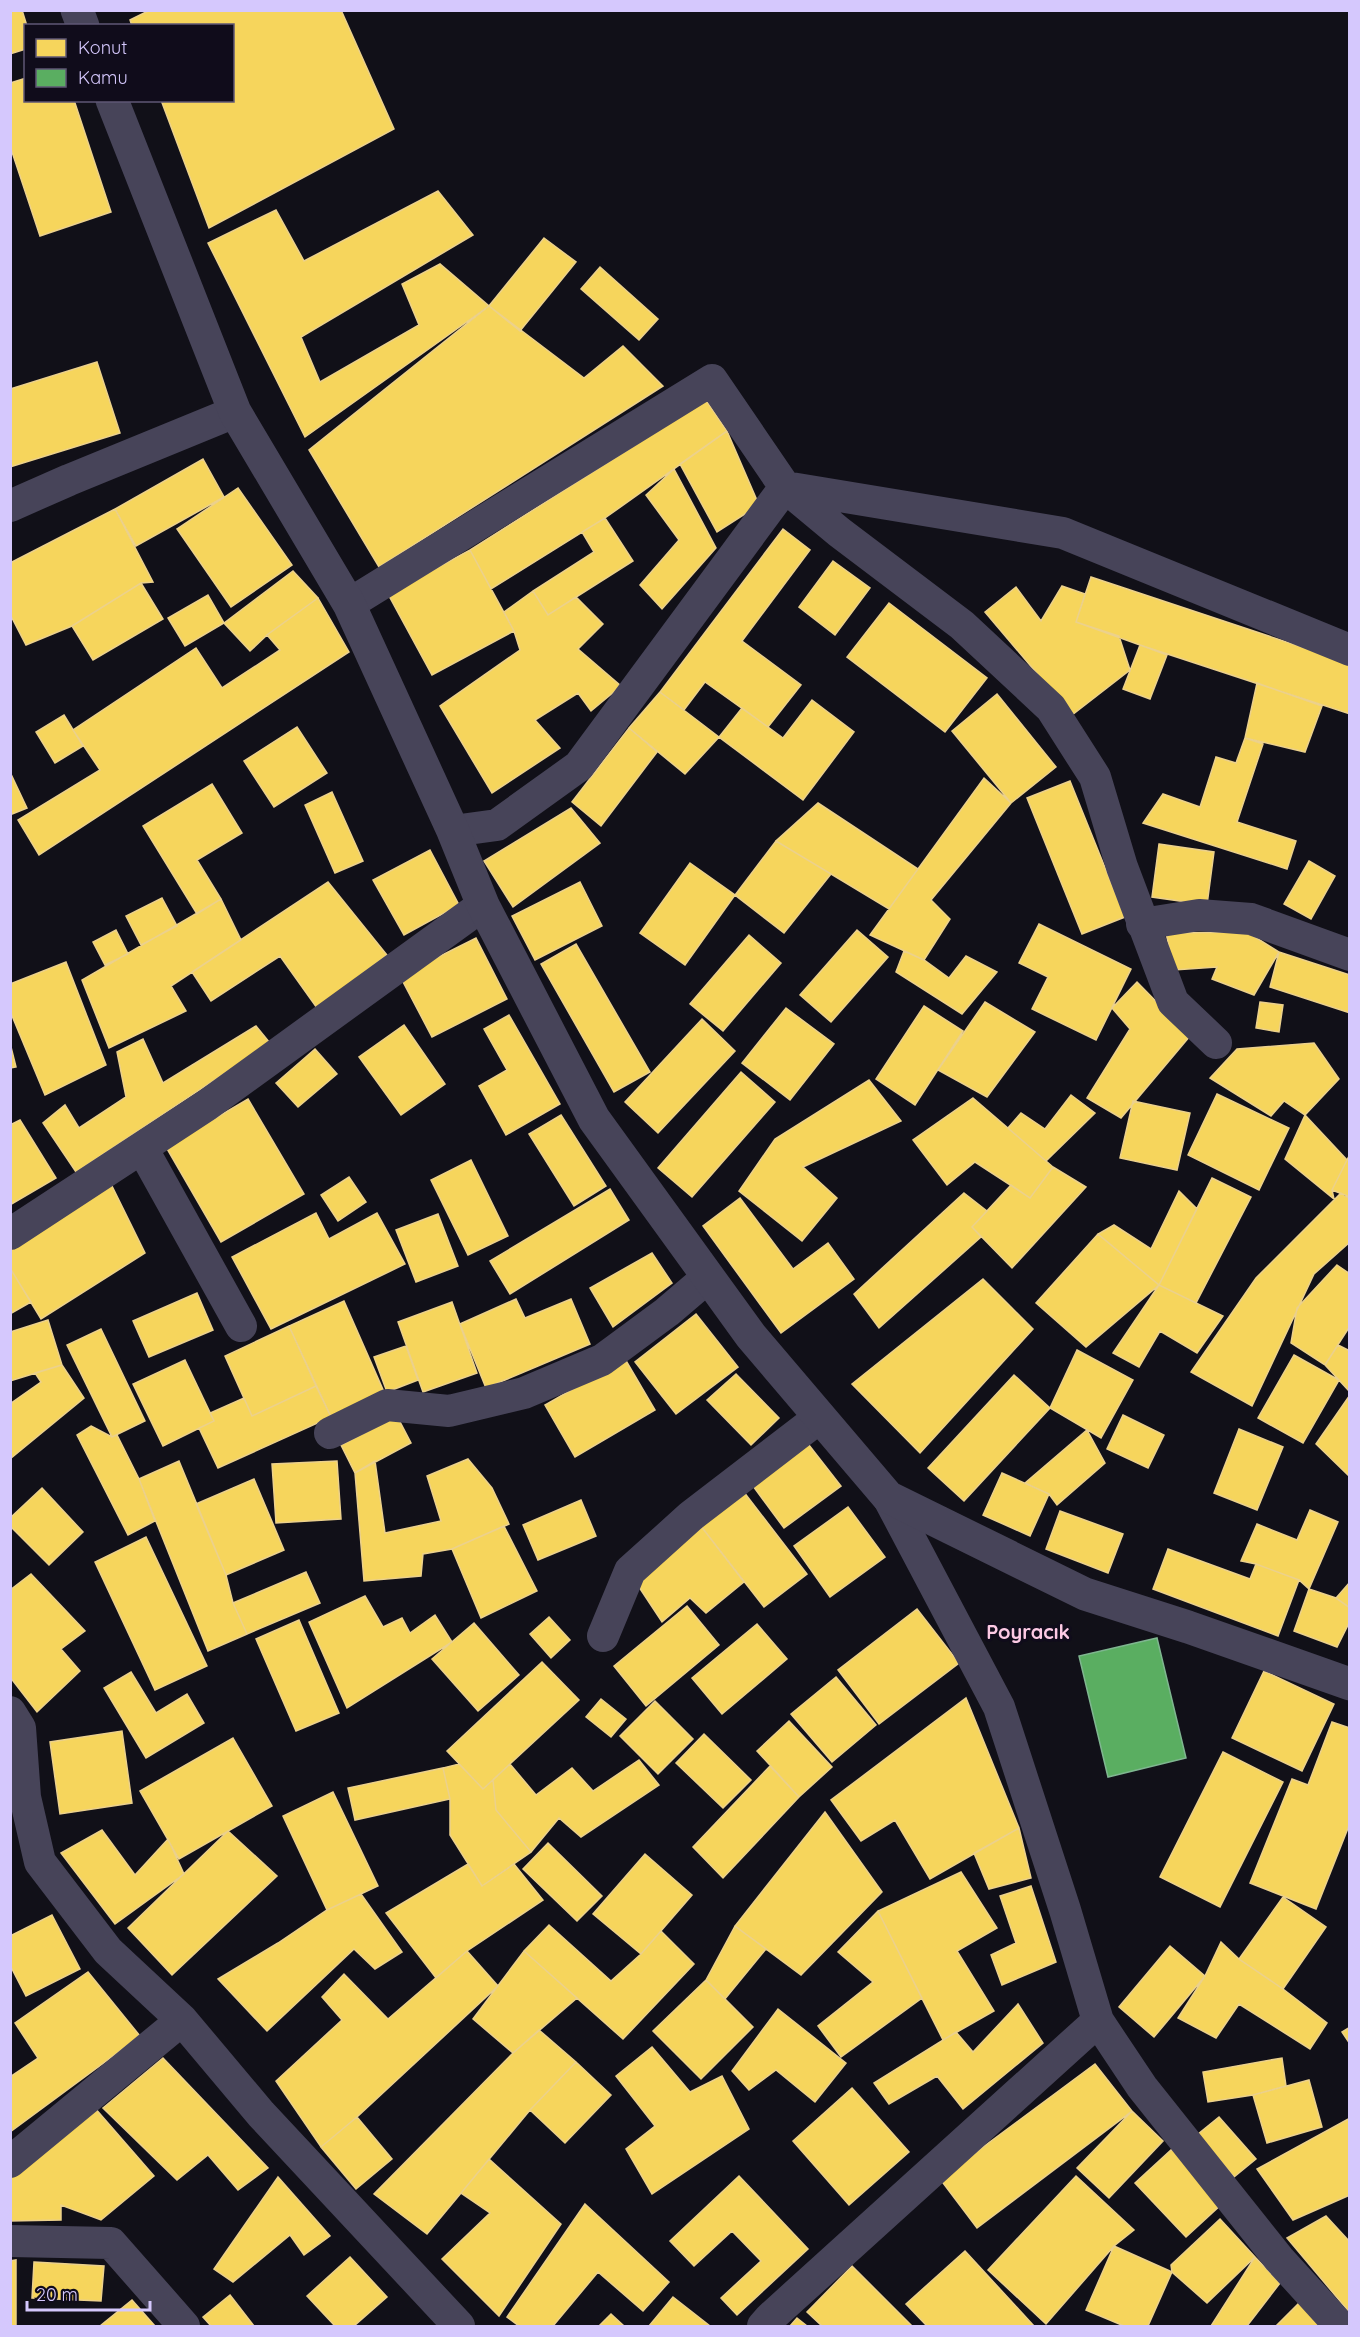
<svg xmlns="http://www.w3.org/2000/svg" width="1360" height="2337" viewBox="0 0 1360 2337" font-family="Quicksand,sans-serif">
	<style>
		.homes { fill: #f6d55c; stroke: #ecd18c; stroke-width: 1.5 }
		.public { fill: #5aae61; stroke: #7fb690; stroke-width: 1.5 }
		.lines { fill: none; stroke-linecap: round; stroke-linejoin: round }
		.minor { stroke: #474459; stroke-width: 32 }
		.tertiary { stroke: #474459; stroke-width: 33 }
		.labels { text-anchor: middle; stroke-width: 6; stroke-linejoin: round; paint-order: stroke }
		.quarter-label { font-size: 20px; font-weight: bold; fill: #fdcae4; stroke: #100c1b }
	</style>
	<rect width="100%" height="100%" fill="#111018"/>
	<path class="homes" d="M10 10H22L27 26 26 49 10 54Z
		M150 10H341L394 129 209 228 161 100H232V26H132L130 20Z
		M26 78V100H74L111 212 40 236 10 146V83Z
		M438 191 473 235 301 337 320 382 419 325 402 284 440 264 489 306 305 437 208 243 276 210 304 261Z
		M544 238 576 262 520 331 489 306Z
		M600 267 658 319 639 340 581 289Z
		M489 306 584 378 623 346 663 386 379 567 309 450Z
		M97 362 120 433 10 467V389Z
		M706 400 727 431 605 518 491 589 470 550Z
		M727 431 759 505 717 532 680 464Z
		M203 459 224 497 136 546 115 509Z
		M674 469 716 548 662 609 640 585 679 540 646 495Z
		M238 488 292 565 231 607 177 529Z
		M115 509 153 582 141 583 72 626 26 645 10 614V563Z
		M605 518 633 561 548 615 533 591 594 552 582 532Z
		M783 529 810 550 742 641 801 685 768 727 705 682 684 710 660 692Z
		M470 550 514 631 432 675 388 594Z
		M833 561 870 588 835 635 799 607Z
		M293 571 318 598 267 635 250 651 224 623Z
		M1091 577 1350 663V714L1140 645 1076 622Z
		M141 583 163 619 93 660 72 626Z
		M1062 586 1085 594 1076 622 1119 636 1130 670 1072 715 985 612 1016 587 1041 621Z
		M533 591 548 615 576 597 603 624 578 649 621 686 591 711 578 693 535 720 560 748 492 793 440 706 520 650 514 631 504 612Z
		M208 595 224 623 185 646 168 618Z
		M318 598 349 652 39 855 18 820 100 770 73 730 196 648 222 688 280 650 267 635Z
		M889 603 987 678 945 732 847 657Z
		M1140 645 1167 655 1150 699 1123 689Z
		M1257 683 1322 706 1305 752 1245 738Z
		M660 692 719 737 685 774 629 728Z
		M997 694 1056 767 1011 803 952 731Z
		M812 700 854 732 803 800 719 737 742 708 783 738Z
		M64 715 83 746 55 763 36 732Z
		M297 727 327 773 274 807 244 761Z
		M629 728 657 752 601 826 572 802Z
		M1245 738 1263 744 1237 822 1296 841 1287 869 1143 823 1163 794 1200 807 1216 757 1236 763Z
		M10 772 27 808 10 815Z
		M984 778 1011 803 931 900 950 919 924 960 870 935Z
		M1070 781 1125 917 1082 934 1027 798Z
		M212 784 242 833 197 860 221 899 197 914 143 826Z
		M332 792 363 861 335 873 305 805Z
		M818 803 918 869 889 909 776 841Z
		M571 808 600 843 513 907 484 861Z
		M776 841 831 874 784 933 735 895Z
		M1159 844 1214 852 1207 905 1152 897Z
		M430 850 459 905 404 935 373 880Z
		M1309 861 1335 876 1311 919 1284 904Z
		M690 863 735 895 685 965 640 933Z
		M328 882 387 955 317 1008 280 956 211 1001 192 972Z
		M580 882 602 926 535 960 512 916Z
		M162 898 177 926 141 945 126 916Z
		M221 899 241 940 171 986 186 1011 109 1048 82 980Z
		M1039 924 1131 969 1096 1040 1032 1009 1048 977 1019 963Z
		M116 930 128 954 105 965 93 942Z
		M857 930 888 957 831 1022 800 995Z
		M1247 932 1279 952 1254 995 1212 979 1217 967 1174 970 1166 933Z
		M749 935 781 963 723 1031 690 1004Z
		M476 938 507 999 432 1037 400 976Z
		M576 944 650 1072 614 1092 541 964Z
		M904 951 924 960 949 978 966 956 997 972 962 1014 896 972Z
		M1279 952 1350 975V1013L1270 987Z
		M66 962 106 1065 45 1095 10 1011V984Z
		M1137 982 1190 1036 1121 1118 1087 1098 1130 1029 1112 1008Z
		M985 1002 1035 1032 987 1097 938 1070Z
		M1260 1002 1283 1005 1279 1032 1256 1028Z
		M924 1006 963 1031 915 1105 876 1079Z
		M786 1008 834 1044 790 1100 742 1063Z
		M509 1015 560 1104 506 1135 479 1086 507 1070 484 1029Z
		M702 1019 735 1051 658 1133 625 1102Z
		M404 1025 445 1084 401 1115 359 1057Z
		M256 1026 270 1043 76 1172 43 1123 65 1105 79 1128 126 1097 117 1052 143 1039 163 1083Z
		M10 1043 16 1067 10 1068Z
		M1314 1043 1339 1079 1305 1115 1284 1101 1271 1116 1210 1078 1237 1049Z
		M315 1049 337 1074 298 1107 276 1083Z
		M741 1072 775 1102 692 1197 658 1168Z
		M869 1080 901 1121 803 1167 837 1198 802 1241 739 1191 775 1139Z
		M1217 1094 1289 1128 1259 1190 1188 1155Z
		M1071 1095 1095 1113 1046 1161 1008 1128 1021 1113 1045 1129Z
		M973 1098 1053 1167 1030 1198 975 1162 947 1185 913 1140Z
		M248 1099 304 1194 221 1242 166 1147Z
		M1133 1101 1190 1113 1177 1170 1120 1158Z
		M561 1115 606 1186 574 1206 529 1134Z
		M1305 1115 1347 1160 1332 1190 1334 1199 1285 1159Z
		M20 1120 56 1178 10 1205V1125Z
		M1350 1154V1197L1332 1190Z
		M471 1160 508 1236 468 1255 431 1180Z
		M1053 1167 1086 1187 1012 1268 972 1227 1011 1185 1030 1198Z
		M349 1177 366 1202 338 1221 321 1195Z
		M1212 1178 1251 1197 1196 1303 1159 1285Z
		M111 1184 145 1253 41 1319 10 1268V1249Z
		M610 1189 629 1220 510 1294 490 1261Z
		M1179 1191 1197 1209 1159 1285 1098 1234 1114 1225 1151 1249Z
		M964 1193 987 1211 972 1227 981 1237 879 1328 854 1294Z
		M1341 1193 1350 1199V1242L1314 1274 1252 1406 1191 1372 1256 1278Z
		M740 1198 793 1269 828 1243 854 1279 781 1333 703 1226Z
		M316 1213 329 1239 377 1213 405 1264 271 1329 232 1257Z
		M438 1214 458 1266 416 1282 396 1230Z
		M1098 1234 1159 1285 1086 1347 1036 1303Z
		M652 1253 672 1283 613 1327 590 1288Z
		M1337 1265 1350 1274V1326L1325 1365 1291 1343 1297 1308Z
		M10 1268 31 1302 10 1314Z
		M983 1279 1033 1329 920 1453 852 1384Z
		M1159 1285 1223 1316 1197 1353 1160 1331 1139 1367 1113 1353Z
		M197 1293 213 1330 149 1357 133 1321Z
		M516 1299 525 1318 571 1299 590 1344 486 1388 460 1324Z
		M344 1301 384 1392 331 1417 289 1326Z
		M452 1302 477 1373 423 1392 398 1322Z
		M696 1314 738 1367 676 1414 635 1362Z
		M48 1320 62 1365 10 1381V1332Z
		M289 1326 316 1386 252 1416 225 1356Z
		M101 1329 145 1421 112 1437 67 1345Z
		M1338 1345 1350 1351V1392L1325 1365Z
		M406 1346 418 1380 387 1392 374 1357Z
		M1077 1350 1133 1380 1101 1438 1050 1408Z
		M1294 1355 1339 1380 1303 1443 1258 1418Z
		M625 1359 655 1410 575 1457 545 1405Z
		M185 1360 214 1421 163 1446 133 1384Z
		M62 1365 84 1398 10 1459V1404L41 1382 35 1373Z
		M736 1374 779 1418 751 1445 707 1400Z
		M1014 1375 1050 1408 964 1501 928 1468Z
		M316 1386 331 1417 218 1468 199 1428 214 1421 210 1413 244 1398 252 1416Z
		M1350 1395V1477L1316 1444Z
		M1123 1415 1164 1435 1148 1468 1107 1449Z
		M397 1416 411 1443 355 1473 341 1445Z
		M91 1426 112 1437 117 1435 139 1479 155 1521 128 1535 77 1435Z
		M1239 1429 1283 1447 1257 1510 1214 1493Z
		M1087 1430 1105 1463 1057 1505 1049 1494 1025 1483Z
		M805 1440 841 1486 784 1528 750 1482Z
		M468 1459 492 1488 509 1524 452 1549 423 1554 421 1576 364 1581 355 1473 375 1461 385 1533 441 1521 427 1476Z
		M179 1461 226 1575 233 1603 247 1634 208 1651 139 1479Z
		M337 1461 341 1519 276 1523 272 1464Z
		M1002 1473 1049 1494 1030 1536 983 1515Z
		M254 1479 284 1550 226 1575 196 1504Z
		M740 1487 807 1574 764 1607 697 1521Z
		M42 1488 83 1532 49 1565 10 1526V1518Z
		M581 1500 596 1536 538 1560 523 1525Z
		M848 1507 885 1557 830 1597 794 1546Z
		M1310 1510 1338 1522 1309 1589 1299 1580 1256 1564 1241 1561 1257 1524 1297 1540Z
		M1060 1511 1123 1534 1108 1573 1046 1549Z
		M697 1521 744 1582 706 1613 690 1598 662 1622 637 1584Z
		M504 1526 537 1591 481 1618 452 1549Z
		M146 1537 207 1666 155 1690 95 1562Z
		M1168 1549 1250 1579 1256 1564 1299 1580 1278 1636 1153 1589Z
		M306 1572 320 1603 247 1634 233 1603Z
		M31 1574 85 1631 61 1649 80 1671 37 1712 10 1677V1590Z
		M1350 1582V1608L1336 1598Z
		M1309 1589 1336 1598 1350 1608V1621L1337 1647 1294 1631Z
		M365 1596 383 1627 402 1618 410 1633 435 1615 452 1642 347 1708 309 1622Z
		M687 1606 719 1645 646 1706 614 1666Z
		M917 1609 959 1663 879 1724 838 1670Z
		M549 1617 570 1640 551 1658 530 1634Z
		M299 1620 339 1713 296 1731 256 1639Z
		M474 1623 519 1675 478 1711 432 1659Z
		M757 1624 787 1659 722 1714 692 1678Z
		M542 1662 579 1700 483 1789 447 1751Z
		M1264 1671 1334 1704 1302 1771 1232 1738Z
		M131 1672 156 1713 187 1694 204 1723 146 1758 104 1688Z
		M836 1677 876 1725 832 1762 791 1714Z
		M966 1698 1019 1828 930 1879 895 1820 861 1841 831 1800Z
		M601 1699 626 1719 611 1737 586 1717Z
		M655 1701 693 1739 658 1774 620 1736Z
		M789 1721 832 1767 799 1797 757 1751Z
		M1332 1722 1350 1728V1823L1316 1909 1250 1883 1292 1779 1308 1785Z
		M122 1731 132 1803 60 1814 50 1742Z
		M704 1734 751 1780 723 1808 676 1763Z
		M233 1738 272 1806 179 1859 140 1791Z
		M1223 1752 1283 1782 1220 1907 1160 1877Z
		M639 1760 659 1785 581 1837 559 1818 531 1852 496 1810 493 1780 510 1764 536 1795 572 1768 593 1791Z
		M459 1764 483 1789 493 1780 496 1810 531 1852 482 1886 450 1835V1799L443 1768Z
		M770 1766 799 1797 723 1878 693 1847Z
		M443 1768 450 1799 355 1820 348 1788Z
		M333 1792 378 1886 327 1910 283 1816Z
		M825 1812 882 1892 801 1975 735 1926Z
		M1019 1828 1031 1878 989 1889 974 1853Z
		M102 1830 135 1875 168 1839 184 1874 115 1924 61 1853Z
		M228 1831 277 1876 172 1975 128 1928Z
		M548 1843 602 1896 577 1921 523 1869Z
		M645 1854 692 1895 641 1954 593 1914Z
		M468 1864 482 1886 514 1864 543 1900 467 1951 436 1978 386 1913Z
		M961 1872 997 1928 957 1951 994 2011 943 2040 878 1911Z
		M1031 1886 1056 1962 1002 1985 991 1955 1016 1943 1000 1896Z
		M361 1894 402 1952 375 1969 354 1949 267 2031 218 1979 278 1943 327 1910Z
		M1283 1897 1326 1927 1283 1989 1239 1959Z
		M878 1911 922 1998 841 2057 818 2026 873 1982 838 1952Z
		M52 1915 80 1969 26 1996 10 1965V1936Z
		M549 1925 611 1981 641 1954 661 1931 694 1964 623 2039 524 1951Z
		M735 1926 766 1949 725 1999 706 1980Z
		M1221 1942 1239 1959 1283 1989 1327 2023 1310 2049 1239 2004 1216 2038 1178 2018 1205 1976Z
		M1170 1946 1205 1976 1154 2037 1119 2007Z
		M467 1951 498 1986 357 2117 321 2147 276 2081 342 2020 322 1997 344 1974 388 2019Z
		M524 1951 577 1998 513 2053 473 2019Z
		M88 1972 140 2036 10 2132V2077L38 2058 15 2023Z
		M706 1980 753 2027 701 2079 653 2031Z
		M1018 2004 1043 2043 963 2109 937 2076 889 2104 874 2083 956 2032 973 2052Z
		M778 2009 846 2063 815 2102 776 2070 749 2090 732 2071Z
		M1350 2027V2044L1342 2032Z
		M539 2030 576 2062 530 2110 427 2234 374 2194 513 2053Z
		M652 2047 690 2092 722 2076 749 2129 652 2194 626 2149 655 2126 616 2076Z
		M163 2058 268 2168 238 2190 208 2155 177 2180 103 2108Z
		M1282 2058 1286 2086 1253 2095 1208 2102 1203 2072Z
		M576 2062 611 2095 565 2143 530 2110Z
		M1095 2064 1132 2111 977 2228 940 2179Z
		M1309 2080 1322 2127 1267 2143 1253 2095Z
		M852 2088 909 2152 849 2205 793 2141Z
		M94 2107 154 2176 101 2220 61 2205V2220L10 2221V2177Z
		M1132 2111 1163 2141 1109 2198 1077 2168Z
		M357 2117 392 2159 356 2189 321 2147Z
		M1219 2117 1256 2159 1234 2177 1198 2134Z
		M1350 2118V2195L1293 2220 1257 2169Z
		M1172 2149 1223 2203 1186 2237 1135 2183Z
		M489 2159 561 2224 499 2316 442 2259 490 2213 461 2193Z
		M739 2176 808 2249 737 2315 721 2298 761 2261 732 2231 694 2266 670 2241Z
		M1076 2176 1134 2230 1114 2246 1046 2324 988 2270Z
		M278 2177 330 2236 304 2255 290 2235 233 2282 214 2269Z
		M585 2204 669 2282 643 2311 598 2272 553 2326H519L507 2317Z
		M1326 2216 1350 2242V2313L1287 2238Z
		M1220 2219 1255 2257 1207 2303 1172 2272 1171 2265Z
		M1114 2246 1172 2272 1148 2326H1124L1086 2310Z
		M965 2251 1034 2326H927L906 2304Z
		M350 2257 387 2297 354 2326H335L307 2296Z
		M1255 2257 1280 2283 1247 2326H1211Z
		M16 2260V2326H10V2261Z
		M34 2262 104 2266 101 2301 32 2298Z
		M852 2266 912 2326H822L807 2312Z
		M230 2295 254 2326H211L203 2317Z
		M673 2297 710 2326H649Z
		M132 2300 155 2326H100Z
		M1300 2302 1325 2326H1276Z
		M611 2314 624 2326H599Z
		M797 2318 807 2326H790Z"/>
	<path class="public" d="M1157 1638 1186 1758 1108 1777 1079 1656Z"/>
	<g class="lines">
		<path class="minor" d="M10 506 69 480 235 412
			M349 604 712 380 785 487 839 532 962 625 1051 708 1095 777 1122 867 1173 1002 1216 1043
			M453 831 497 825 579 766 785 487 1063 533 1350 650
			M1142 924 1199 915 1251 919 1350 955
			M142 1148 241 1326
			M10 1234 207 1105 483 905
			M330 1433 387 1405 449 1411 524 1393 602 1360 667 1312 708 1277
			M888 1497 999 1707 1065 1910 1098 2021 1142 2087 1279 2259 1340 2326
			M603 1636 630 1571 691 1516 820 1417
			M10 1712 20 1728 25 1797 40 1862 108 1951 182 2020 261 2114 459 2326
			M10 2162 182 2020
			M10 2241 111 2243 184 2326
			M763 2326 770 2318 1098 2021"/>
		<path class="tertiary" d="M77 10 83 26
			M112 100 235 412 349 604 453 831 483 905 594 1119 751 1336 888 1497 1085 1594 1188 1627 1350 1684"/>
	</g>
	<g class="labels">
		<g class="quarter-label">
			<text x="1028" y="1639">Poyracık</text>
		</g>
	</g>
	<rect width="1360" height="2337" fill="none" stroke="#d5c8fd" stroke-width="24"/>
	<rect x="24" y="24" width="210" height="78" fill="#100c1b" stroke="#5f5775" stroke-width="1.5"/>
	<rect x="36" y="39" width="30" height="18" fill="#f6d55c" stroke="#5f5775" stroke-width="1.5"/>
	<text x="78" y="54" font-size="18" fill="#d5c8fd">Konut</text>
	<rect x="36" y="69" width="30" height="18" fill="#5aae61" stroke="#5f5775" stroke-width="1.5"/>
	<text x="78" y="84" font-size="18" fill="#d5c8fd">Kamu</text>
	<path d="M27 2301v9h123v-9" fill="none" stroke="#d5c8fd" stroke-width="3"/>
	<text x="36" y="2301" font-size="18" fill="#d5c8fd" stroke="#100c1b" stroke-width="4.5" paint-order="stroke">20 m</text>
</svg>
